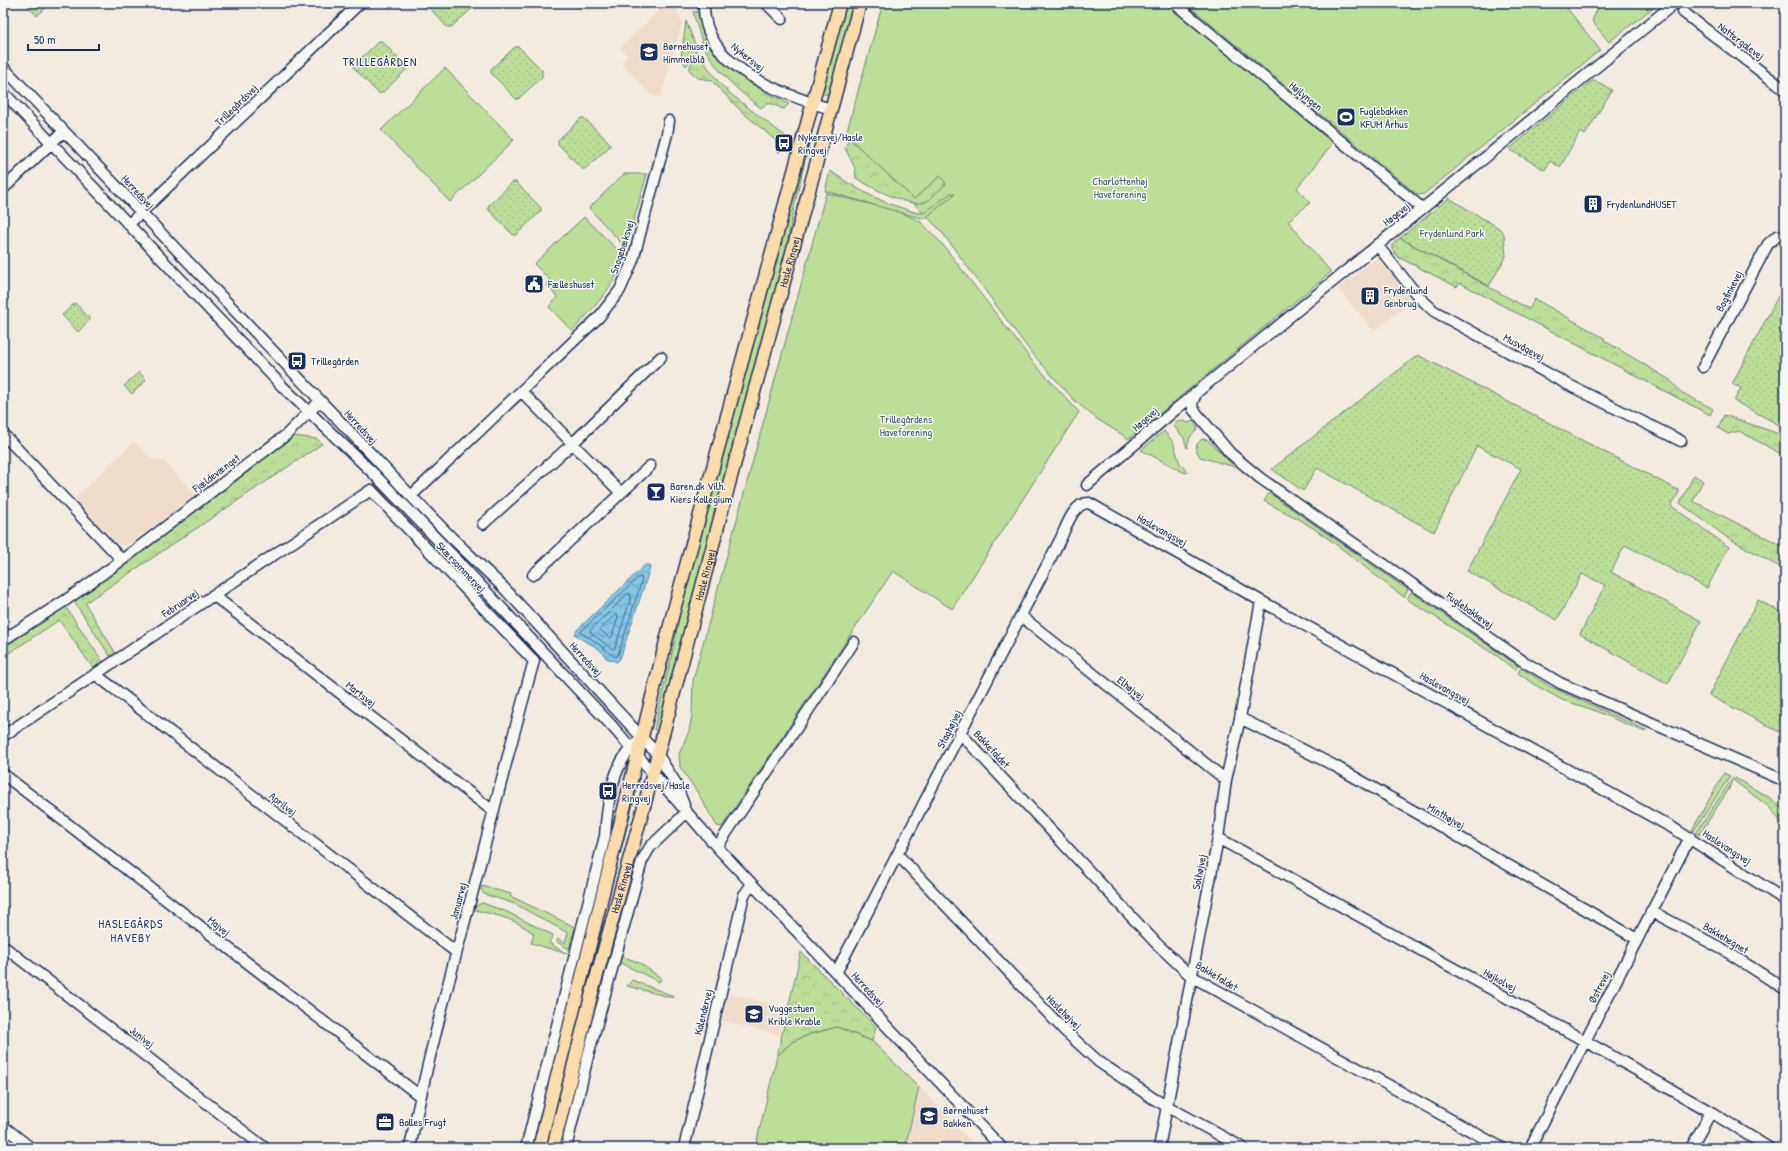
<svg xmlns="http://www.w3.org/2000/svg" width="1788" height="1151" viewBox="0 0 1788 1151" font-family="'Patrick Hand',sans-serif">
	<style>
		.built { fill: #f0dccb }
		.green { fill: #bcde98; stroke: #6c867b }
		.forest { fill: url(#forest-crowns); stroke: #6c867b }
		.park { fill: url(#park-dots); stroke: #6c867b }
		.water { fill: url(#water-waves); stroke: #5a89ae }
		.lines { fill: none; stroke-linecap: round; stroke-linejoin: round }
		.shore { stroke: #456b94; stroke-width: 1 }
		.minor-casing { stroke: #1b2f5e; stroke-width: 13 }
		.major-casing { stroke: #1b2f5e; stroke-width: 15 }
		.minor { stroke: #f6f6f2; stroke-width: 10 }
		.major { stroke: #fcdcac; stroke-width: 12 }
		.labels { text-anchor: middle; stroke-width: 3; stroke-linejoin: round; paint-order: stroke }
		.street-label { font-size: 11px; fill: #1b2f5e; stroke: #f6f6f2 }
		.poi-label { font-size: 11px; fill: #1b2f5e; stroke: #f6f6f2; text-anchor: start }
		.park-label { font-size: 11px; fill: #435b6c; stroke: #f6f6f2 }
		.neighbourhood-label { font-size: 12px; letter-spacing: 1px; fill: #1b2f5e; stroke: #f6f6f2 }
	</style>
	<defs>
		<pattern id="forest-crowns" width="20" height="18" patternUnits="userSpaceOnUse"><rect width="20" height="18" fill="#bcde98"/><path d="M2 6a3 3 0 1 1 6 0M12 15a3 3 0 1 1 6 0" fill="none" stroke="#a1bf85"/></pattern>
		<pattern id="park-dots" width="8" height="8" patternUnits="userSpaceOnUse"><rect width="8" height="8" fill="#bcde98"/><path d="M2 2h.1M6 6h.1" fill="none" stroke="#a1bf85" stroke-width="1.8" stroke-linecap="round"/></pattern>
		<pattern id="water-waves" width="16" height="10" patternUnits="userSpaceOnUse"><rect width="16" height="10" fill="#84c5e4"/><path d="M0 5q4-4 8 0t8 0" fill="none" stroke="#6ba0bc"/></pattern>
	</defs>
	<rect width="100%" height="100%" fill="#f3eae0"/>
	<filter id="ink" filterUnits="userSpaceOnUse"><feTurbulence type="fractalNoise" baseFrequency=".025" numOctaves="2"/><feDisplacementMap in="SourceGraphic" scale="8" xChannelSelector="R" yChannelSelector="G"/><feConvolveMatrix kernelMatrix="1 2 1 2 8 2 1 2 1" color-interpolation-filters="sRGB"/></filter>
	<g filter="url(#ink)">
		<path class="built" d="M667 3H674L682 23 661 96H652L621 63 628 56 620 48Z
			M1377 258 1413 300 1374 331 1338 289Z
			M134 442 153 460 164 461 196 495 131 543 119 545 73 500Z
			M729 994 787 1007 780 1035 722 1021Z
			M919 1087 973 1144 970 1148H905Z"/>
		<path class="green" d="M845 3H854L831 86 827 95 821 93Z
			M883 3H1166L1333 143 1297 188 1310 203 1288 221 1331 272 1129 439 1097 419 1076 402 1030 351 941 231 846 134Z
			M1190 3H1563L1600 50 1424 194 1418 195 1190 7Z
			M1600 3H1659L1609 42 1592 21Z
			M445 68 514 140 450 202 381 130Z
			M813 128 794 207 786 250 657 733 654 729 674 645 682 602 811 129Z
			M624 174H647L626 248 589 208Z
			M826 193 898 211 921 222 943 245 1033 362 1079 412 952 609 893 571 722 827 717 826 696 790 680 767 679 754 689 731 692 716 693 680Z
			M584 217 625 257C611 291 596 305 572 331L549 307 557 297 547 285 550 280 534 264Z
			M1178 420 1189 423 1192 421 1197 426V430L1190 437 1187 448 1184 438 1173 425Z
			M1164 431 1173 442 1180 464 1188 472 1185 473 1141 450Z
			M1202 439 1208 440 1235 467 1200 457 1196 450 1197 444Z
			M1269 493 1408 590 1404 597C1369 572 1338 543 1302 521 1290 514 1276 508 1264 501Z
			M1411 592 1518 666 1515 670 1497 656 1407 599Z
			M1521 668 1549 686 1646 730 1645 732 1591 709 1562 700 1535 685 1518 673Z
			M1724 773 1730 776 1694 831 1692 830Z
			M637 776 640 778 604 915 601 941 566 1067 548 1148H545Z
			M1733 777 1729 789 1699 835 1696 833Z
			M1735 778 1770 798 1785 811V827L1768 806 1734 781Z
			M482 886 511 894 510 896 575 927 569 949 557 942 558 939 565 943 568 933 515 904 484 894 481 889Z
			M482 903 505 911 553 935 549 943 567 954 531 943 534 934C514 918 499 916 475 910L476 906Z
			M621 956 638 962 661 978 659 982 619 962Z
			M632 980 673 996V998L627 986Z
			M837 1027 872 1041 919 1087 905 1148H755L777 1056 792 1042 810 1034Z"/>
		<path class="forest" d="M693 12H698C700 19 701 26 703 33 718 68 757 88 789 104L784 109C773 106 771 99 761 108 737 90 714 70 702 42 699 32 696 22 693 12Z
			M686 21 696 47V54L686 66 681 58Z
			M697 57 701 58 720 84 732 95 785 136 779 153 775 140 740 110 711 80 698 78 689 70 691 64Z
			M849 138 914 199 940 176 946 184C939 189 932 199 925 202 910 209 869 186 856 178L855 168 845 148Z
			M830 171C861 192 882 203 918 213H924L951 193 955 194 925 218H920L825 191Z
			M1400 238 1529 309 1535 299 1604 338 1605 341 1670 380 1681 392 1713 409 1710 415 1460 283 1457 287 1398 257 1392 249V245Z
			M1724 415 1785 436V456L1739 431 1728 434 1718 428Z
			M294 436 317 439 322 444 85 603 115 652 110 656 75 603 76 599 126 564Z
			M1694 475 1703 481 1693 501 1785 547V570L1725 536 1680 503Z
			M65 606 103 662 93 668 59 620 3 657V648Z
			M801 952 876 1027 872 1041 837 1027 810 1034 792 1042 777 1056Z"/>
		<path class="park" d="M25 3H51L37 16Z
			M425 3H476V5L451 27H447Z
			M379 41H382L406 67V70L382 93H378L354 68V65Z
			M515 47H519L542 70V77L518 99H516L491 73V69Z
			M1593 80 1612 90 1585 135 1580 132 1560 167 1550 161 1545 170 1509 149Z
			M581 118H584L610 143V146L585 169H582L558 144V140Z
			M513 182H516L541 208V211L516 235H513L488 209V206Z
			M1449 198 1499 228 1504 234 1506 256 1489 286 1400 238Z
			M1783 287 1785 289V428L1734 401 1741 388 1732 384Z
			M75 303 90 319 78 332 62 315Z
			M1418 355 1678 490 1679 492 1671 506 1729 547 1707 588 1625 545 1611 572 1701 621 1668 684 1580 634 1605 585 1582 574 1557 620 1467 571 1521 469 1477 446 1434 532 1317 468 1303 491 1272 469Z
			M139 372 146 380 132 394 124 386Z
			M1758 600 1785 614V735L1709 695Z"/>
		<path class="water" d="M645 565H649L650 568 620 659 617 662 606 658C600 645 585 644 575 634L577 630Z"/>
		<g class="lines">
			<path class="shore" d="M638 578 641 577 642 580 618 655 615 657C604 650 595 639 582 634L581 632Z
				M628 594H630L631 597 615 648 612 649 591 633 590 631Z
				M615 615 617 614 618 617 612 637 610 638 600 630Z"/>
			<defs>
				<path id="minor" d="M704 3C701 67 782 94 831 109
					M766 3 782 19
					M1174 3 1422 208
					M1683 12 1785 90
					M3 67 411 496 452 538 503 587 658 755 675 782 684 805
					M3 92 283 387 373 473 453 556 612 726 717 847 1002 1148
					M3 189 64 131
					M129 224 360 3
					M1377 245 1418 296 1434 311 1565 383 1681 441
					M1703 367 1768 244 1777 236H1785
					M522 392 621 493
					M1196 394 1192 403 1193 409 1230 453 1260 478 1523 661 1560 683 1785 781
					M3 434 122 560
					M1087 485 1175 410 1675 3
					M411 496 599 317 620 290 633 260 667 134 669 121
					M483 524 572 444 661 357
					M533 575 650 466
					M213 595 493 811
					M1021 616 1226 780
					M3 640 66 600 122 560 286 435 320 401
					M95 674 456 952
					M1240 718 1335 766 1637 939
					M960 733 1157 944 1191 976 1502 1148
					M3 736 371 490 534 661C511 740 492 819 471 898 449 981 426 1064 410 1148
					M3 774 420 1096
					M1218 838 1585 1041 1711 1112 1769 1148
					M717 847 854 642
					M898 855 1065 1031 1099 1062 1154 1099 1243 1148
					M1651 911 1724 950 1785 989
					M3 946 265 1148
					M836 973 1061 538C1066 527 1074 502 1089 503L1261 601 1673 828 1785 900
					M3 1126 31 1148
					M526 1148 605 836C607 806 612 764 636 743
					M566 1148 589 1052 642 861 650 847 687 812
					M684 1148 744 895 752 884
					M1159 1148 1218 838 1226 780 1240 718 1261 601
					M1530 1148 1690 837
					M1691 1148 1711 1112"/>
				<g id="major">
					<path d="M539 1148 672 617 840 3"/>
					<path id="s1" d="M553 1148 590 1000 646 799 729 484 860 3"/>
				</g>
			</defs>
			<use href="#minor" class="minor-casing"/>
			<use href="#major" class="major-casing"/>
			<use href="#minor" class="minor"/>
			<use href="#major" class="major"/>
		</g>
	</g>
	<defs>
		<symbol id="school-square" viewBox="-11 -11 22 22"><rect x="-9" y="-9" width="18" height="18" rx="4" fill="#1b2f5e" stroke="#f6f6f2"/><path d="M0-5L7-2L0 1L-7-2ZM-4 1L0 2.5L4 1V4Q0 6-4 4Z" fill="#fff"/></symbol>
		<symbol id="stadium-square" viewBox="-11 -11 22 22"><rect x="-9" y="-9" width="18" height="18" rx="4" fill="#1b2f5e" stroke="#f6f6f2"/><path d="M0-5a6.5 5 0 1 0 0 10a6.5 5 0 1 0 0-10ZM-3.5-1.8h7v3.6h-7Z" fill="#fff"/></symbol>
		<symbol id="bus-square" viewBox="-11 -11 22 22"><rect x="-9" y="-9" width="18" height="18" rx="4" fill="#1b2f5e" stroke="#f6f6f2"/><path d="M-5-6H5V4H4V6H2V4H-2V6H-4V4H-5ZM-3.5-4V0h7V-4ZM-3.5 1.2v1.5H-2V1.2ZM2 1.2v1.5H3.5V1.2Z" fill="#fff"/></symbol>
		<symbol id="building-square" viewBox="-11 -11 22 22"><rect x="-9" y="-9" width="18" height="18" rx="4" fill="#1b2f5e" stroke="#f6f6f2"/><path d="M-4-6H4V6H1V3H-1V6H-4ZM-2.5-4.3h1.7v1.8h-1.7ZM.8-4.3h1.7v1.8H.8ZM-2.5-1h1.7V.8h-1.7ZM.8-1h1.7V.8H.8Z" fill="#fff"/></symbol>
		<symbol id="civic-square" viewBox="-11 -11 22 22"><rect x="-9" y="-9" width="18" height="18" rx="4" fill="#1b2f5e" stroke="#f6f6f2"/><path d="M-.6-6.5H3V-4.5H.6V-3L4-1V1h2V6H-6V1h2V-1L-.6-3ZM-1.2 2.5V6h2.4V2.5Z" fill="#fff"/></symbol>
		<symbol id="bar-square" viewBox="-11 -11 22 22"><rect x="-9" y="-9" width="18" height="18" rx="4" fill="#1b2f5e" stroke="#f6f6f2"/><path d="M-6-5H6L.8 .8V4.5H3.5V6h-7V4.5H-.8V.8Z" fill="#fff"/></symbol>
		<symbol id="office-square" viewBox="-11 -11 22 22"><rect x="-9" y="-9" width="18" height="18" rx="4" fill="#1b2f5e" stroke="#f6f6f2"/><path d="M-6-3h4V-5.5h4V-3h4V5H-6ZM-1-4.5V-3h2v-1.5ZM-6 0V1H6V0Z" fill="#fff"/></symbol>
	</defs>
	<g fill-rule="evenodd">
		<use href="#school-square" x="638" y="41" width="22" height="22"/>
		<use href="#stadium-square" x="1335" y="106" width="22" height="22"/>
		<use href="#bus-square" x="773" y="132" width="22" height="22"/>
		<use href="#building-square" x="1582" y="193" width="22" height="22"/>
		<use href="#civic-square" x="523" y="273" width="22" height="22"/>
		<use href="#building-square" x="1359" y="285" width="22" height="22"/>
		<use href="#bus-square" x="286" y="350" width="22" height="22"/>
		<use href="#bar-square" x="645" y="481" width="22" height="22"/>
		<use href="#bus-square" x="597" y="780" width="22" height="22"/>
		<use href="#school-square" x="743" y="1003" width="22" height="22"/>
		<use href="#school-square" x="918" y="1105" width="22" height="22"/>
		<use href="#office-square" x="374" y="1111" width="22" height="22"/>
	</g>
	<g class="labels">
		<g class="street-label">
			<text transform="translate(1741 41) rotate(37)" y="4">Nattergalevej</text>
			<text transform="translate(748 57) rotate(39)" y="4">Nykersvej</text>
			<text transform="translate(1306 96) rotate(39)" y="4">Højlyngen</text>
			<text transform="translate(236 105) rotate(-44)" y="4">Trillegårdsvej</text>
			<text transform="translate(138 192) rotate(47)" y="4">Herredsvej</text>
			<text transform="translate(1396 214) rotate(-39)" y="4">Høgevej</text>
			<text transform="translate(622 247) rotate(-72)" y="4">Snogebæksvej</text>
			<text dy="4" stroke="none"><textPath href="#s1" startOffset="917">Hasle Ringvej</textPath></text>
			<text transform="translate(1729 291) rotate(-62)" y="4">Bogfinkevej</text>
			<text transform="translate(1524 347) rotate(29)" y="4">Musvågevej</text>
			<text transform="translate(1145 419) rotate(-41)" y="4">Høgevej</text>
			<text transform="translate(361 427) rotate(47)" y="4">Herredsvej</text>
			<text transform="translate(216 473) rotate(-37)" y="4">Fjældevænget</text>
			<text transform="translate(1162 530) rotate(29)" y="4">Haslevangsvej</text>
			<text transform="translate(461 567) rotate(46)" y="4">Skærsommervej</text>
			<text dy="4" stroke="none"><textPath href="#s1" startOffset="593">Hasle Ringvej</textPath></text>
			<text transform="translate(180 603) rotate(-34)" y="4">Februarvej</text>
			<text transform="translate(1470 610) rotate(35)" y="4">Fuglebakkevej</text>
			<text transform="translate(586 659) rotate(47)" y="4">Herredsvej</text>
			<text transform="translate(1131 688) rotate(38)" y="4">Elhøjvej</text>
			<text transform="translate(1445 688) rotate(29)" y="4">Haslevangsvej</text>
			<text transform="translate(361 694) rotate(38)" y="4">Martsvej</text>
			<text transform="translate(949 729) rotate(-63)" y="4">Staghøjvej</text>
			<text transform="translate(992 749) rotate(47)" y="4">Bakkefaldet</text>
			<text transform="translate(283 804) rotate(38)" y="4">Aprilvej</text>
			<text transform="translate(1446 816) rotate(30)" y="4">Minthøjvej</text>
			<text transform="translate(1727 847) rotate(33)" y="4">Haslevangsvej</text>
			<text transform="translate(1199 872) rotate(-79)" y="4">Solhøjvej</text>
			<text dy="4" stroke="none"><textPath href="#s1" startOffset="269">Hasle Ringvej</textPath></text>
			<text transform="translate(458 901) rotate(-75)" y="4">Januarvej</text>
			<text transform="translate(219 926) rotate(38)" y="4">Majvej</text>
			<text transform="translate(1726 938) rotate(31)" y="4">Bakkehegnet</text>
			<text transform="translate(1217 976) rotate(31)" y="4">Bakkefaldet</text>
			<text transform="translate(1500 980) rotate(29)" y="4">Højkolvej</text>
			<text transform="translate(1599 987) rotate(-63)" y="4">Østrevej</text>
			<text transform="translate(868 989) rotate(47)" y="4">Herredsvej</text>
			<text transform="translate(703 1012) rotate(-76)" y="4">Kalendervej</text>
			<text transform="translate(1064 1012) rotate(45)" y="4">Haslehøjvej</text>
			<text transform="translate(142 1037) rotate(38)" y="4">Junivej</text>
		</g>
		<g class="poi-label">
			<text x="663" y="50">Børnehuset<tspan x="663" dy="13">Himmelblå</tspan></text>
			<text x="1360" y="115">Fuglebakken<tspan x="1360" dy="13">KFUM Århus</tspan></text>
			<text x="798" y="141">Nykersvej/Hasle<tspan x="798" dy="13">Ringvej</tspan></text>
			<text x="1607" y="208">FrydenlundHUSET</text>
			<text x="548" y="288">Fælleshuset</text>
			<text x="1384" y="294">Frydenlund<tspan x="1384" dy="13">Genbrug</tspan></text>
			<text x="311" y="365">Trillegården</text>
			<text x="670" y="490">Baren.dk Vilh.<tspan x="670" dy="13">Kiers Kollegium</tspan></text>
			<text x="622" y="789">Herredsvej/Hasle<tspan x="622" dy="13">Ringvej</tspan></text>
			<text x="768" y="1012">Vuggestuen<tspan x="768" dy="13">Krible Krable</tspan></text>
			<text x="943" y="1114">Børnehuset<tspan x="943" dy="13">Bakken</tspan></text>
			<text x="399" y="1126">Balles Frugt</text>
		</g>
		<g class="park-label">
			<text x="1120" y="185">Charlottenhøj<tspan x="1120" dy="13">Haveforening</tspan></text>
			<text x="1452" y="237">Frydenlund Park</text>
			<text x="906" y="423">Trillegårdens<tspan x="906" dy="13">Haveforening</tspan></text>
		</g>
		<g class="neighbourhood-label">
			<text x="380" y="66">TRILLEGÅRDEN</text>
			<text x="131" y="928">HASLEGÅRDS<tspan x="131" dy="14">HAVEBY</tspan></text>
		</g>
	</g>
	<rect width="1788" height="1151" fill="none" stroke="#f6f6f2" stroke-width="16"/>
	<rect x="8" y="8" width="1772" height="1135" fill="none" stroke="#1b2f5e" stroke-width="1.5" filter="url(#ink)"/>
	<path d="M28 44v6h71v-6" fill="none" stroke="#1b2f5e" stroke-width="2"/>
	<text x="34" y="44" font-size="12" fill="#1b2f5e" stroke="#f6f6f2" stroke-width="3" paint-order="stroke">50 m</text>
</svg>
